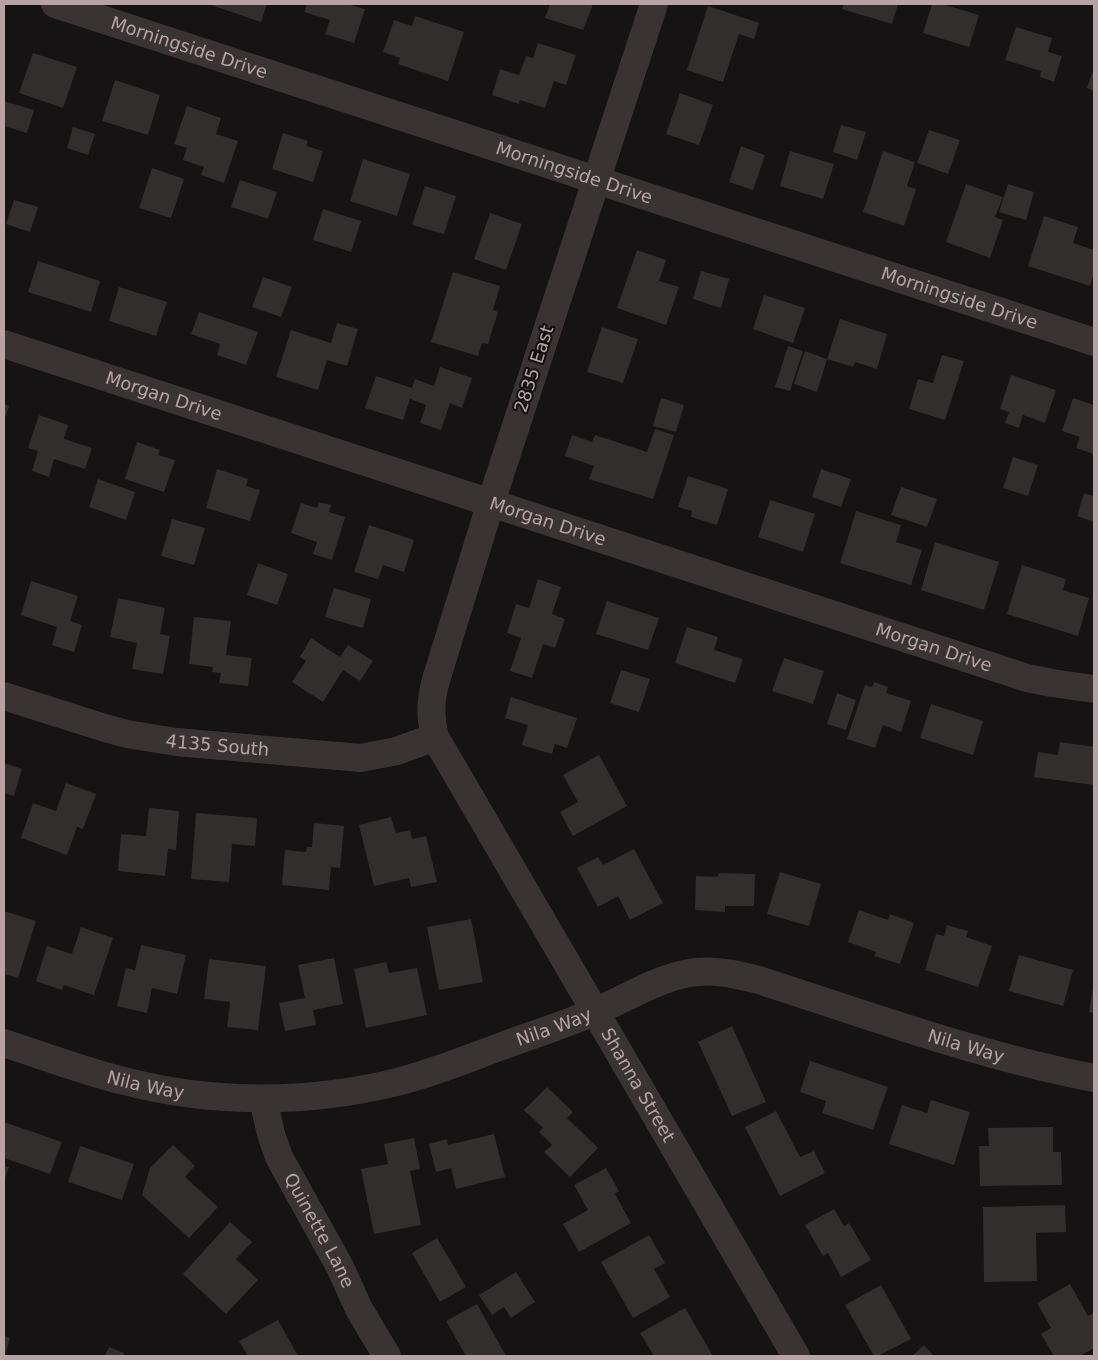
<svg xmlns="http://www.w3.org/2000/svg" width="1098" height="1360" viewBox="0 0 1098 1360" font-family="'DejaVu Sans',sans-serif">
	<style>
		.building { fill: #312e2d }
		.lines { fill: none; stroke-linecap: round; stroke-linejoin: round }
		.minor { stroke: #3a3334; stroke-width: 28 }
		.labels { text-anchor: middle; stroke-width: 4; stroke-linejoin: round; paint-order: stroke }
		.street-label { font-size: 18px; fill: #b6a3a6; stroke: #0f0e0e }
	</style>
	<rect width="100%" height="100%" fill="#151313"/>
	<path class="building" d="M208 4H267L261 22Z
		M307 4H347L365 9 354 43 325 34 330 20 304 12Z
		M550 4H593L583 30 545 18Z
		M844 4H898L892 24 842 9Z
		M932 4H942L979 15 969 47 923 33Z
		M708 6 759 23 754 39 739 34 723 82 687 70Z
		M415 16 464 32 448 81 398 64 400 58 383 52 394 20 412 26Z
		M1016 27 1052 38 1048 52 1062 56 1054 82 1040 77 1041 71 1005 60Z
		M538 43 576 55 566 85 554 81 545 108 520 100 519 104 492 95 500 69 519 75 526 56 533 58Z
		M33 53 77 67 63 108 19 93Z
		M1094 68V91L1087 88Z
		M115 80 160 95 148 135 102 121Z
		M680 93 713 105 699 145 666 134Z
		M4 101 34 110 27 133 4 126Z
		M187 106 221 118 216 134 238 141 224 183 201 175 204 167 183 160 187 148 174 144Z
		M841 125 866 132 857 160 833 152Z
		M73 127 95 134 88 155 67 148Z
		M929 130 960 140 948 174 917 163Z
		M283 133 308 141 306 146 323 151 313 182 272 169Z
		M741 146 765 155 753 190 729 182Z
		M790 151 834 164 823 199 780 186Z
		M883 151 915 162 907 186 916 189 904 226 863 212Z
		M363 159 410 174 397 216 350 201Z
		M152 168 184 179 171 218 139 208Z
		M240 180 277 192 268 219 231 207Z
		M966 184 1003 197 995 217 1003 220 990 258 946 242Z
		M1008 184 1034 192 1026 220 999 212Z
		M425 186 456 196 444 234 412 225Z
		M14 200 38 207 30 232 6 224Z
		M323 209 361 221 351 252 313 240Z
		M490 213 522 224 506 270 474 259Z
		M1044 216 1078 227 1073 243 1094 250V272L1090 286 1028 266Z
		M637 250 666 260 659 281 679 287 666 325 617 308Z
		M38 261 100 281 91 312 28 292Z
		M701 271 729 279 721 308 693 299Z
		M453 272 500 286 493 310 498 312 488 344 482 343 478 356 431 342Z
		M263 277 292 287 281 317 252 307Z
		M119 287 167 302 156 336 109 321Z
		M764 295 805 308 793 343 753 329Z
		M199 312 258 332 246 365 217 355 220 344 191 334Z
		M840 319 887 334 877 369 855 362 853 367 827 359 817 392 794 384 805 351 827 359Z
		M337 323 358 329 347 366 327 360 318 390 276 377 291 330 331 343Z
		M602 327 638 339 623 383 587 372Z
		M788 346 803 351 790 391 775 387Z
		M942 355 964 361 945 420 909 409 918 379 933 383Z
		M440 367 472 378 462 408 450 403 441 430 420 423 426 405 410 399 403 420 365 408 376 376 412 388 415 379 434 386Z
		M1011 375 1056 390 1045 423 1023 415 1019 428 1005 423 1009 412 1000 409Z
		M661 398 684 405 676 432 653 426Z
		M1073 398 1094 405V454L1076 448 1080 437 1062 431Z
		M4 404 9 406 4 421Z
		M39 415 68 425 64 439 92 448 85 469 54 459 49 477 32 471 38 451 28 448Z
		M655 429 674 435 653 499 589 479 594 466 565 456 572 435 592 442 595 435 647 452Z
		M137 442 160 450 158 455 175 460 164 492 125 479Z
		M1013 457 1038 465 1028 496 1003 488Z
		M217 469 248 479 246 486 260 490 250 521 206 508Z
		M821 469 851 479 841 507 812 497Z
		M688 476 728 489 717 525 691 517 692 511 678 507Z
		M98 479 135 492 126 520 89 507Z
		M901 487 937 499 927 527 891 515Z
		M1084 493 1094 496V522L1077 516Z
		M770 500 815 514 803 552 758 537Z
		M319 502 331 505 329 512 345 517 332 560 313 554 317 542 291 533 301 503 317 508Z
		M856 511 901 525 896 542 922 550 911 585 840 563Z
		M172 519 205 528 194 565 161 556Z
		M369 525 414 540 404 572 383 565 378 579 354 572Z
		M935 542 999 562 984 610 921 590Z
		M258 563 288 574 277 605 247 595Z
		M1022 565 1066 579 1063 590 1089 598 1078 636 1007 614Z
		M538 579 561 587 552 614 565 619 555 648 543 644 532 678 510 671 521 638 507 633 516 604 529 608Z
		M31 581 78 596 70 621 82 625 74 652 52 645 57 627 21 615Z
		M334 588 371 599 363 628 325 617Z
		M118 598 165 608 160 634 170 636 163 674 132 669 137 643 110 637Z
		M607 601 659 618 648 650 596 634Z
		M194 617 231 621 226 655 252 658 248 686 219 683 221 673 212 672 213 667 189 664Z
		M687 627 718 637 714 650 743 659 735 683 675 663Z
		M311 638 340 657 348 645 373 661 360 681 343 670 323 702 292 682 306 661 300 657Z
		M784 658 824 671 813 704 772 691Z
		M621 670 650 679 639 712 610 703Z
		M874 682 888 687 886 693 911 701 901 732 883 725 875 748 847 739 865 685 872 687Z
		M837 693 856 700 846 730 827 724Z
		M511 697 577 718 567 748 555 744 552 754 522 745 528 725 505 718Z
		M931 704 983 721 973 755 920 738Z
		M1060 742 1094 747V785L1034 777 1038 752 1058 755Z
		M599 755 627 806 573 836 560 812 578 802 563 775Z
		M4 763 22 769 14 796 4 793Z
		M66 783 96 794 83 829 77 827 67 855 21 838 33 803 56 811Z
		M149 808 179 811 176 850 168 849 165 876 118 871 121 834 146 836Z
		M196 813 257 818 255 846 232 844 229 882 191 879Z
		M391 817 396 833 410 830 412 839 426 836 437 882 411 887 409 878 374 886 359 825Z
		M314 823 344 826 340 868 331 867 329 890 282 885 285 850 306 852 307 847H312Z
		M634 849 663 903 630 920 618 896 598 907 577 868 598 857 603 865Z
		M780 872 821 884 809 926 767 914Z
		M719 873 755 874 754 906H725V912L695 910 696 876 718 877Z
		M859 910 888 920 890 914 914 923 900 964 874 956 876 952 848 942Z
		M4 911 36 921 18 978 4 974Z
		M471 919 483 982 439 990 427 927Z
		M947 925 968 931 966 937 992 946 978 987 925 970 936 934 944 936Z
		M81 927 113 938 94 995 64 985 62 990 36 981 47 946 72 954Z
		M141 945 186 955 177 994 152 988 147 1013 117 1006 126 968 135 970Z
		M1019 955 1073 970 1063 1006 1009 991Z
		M334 958 343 1004 313 1010 316 1025 285 1031 279 1003 305 998 298 965Z
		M209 959 266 966 258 1030 227 1027 230 1002 204 999Z
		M386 962 389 973 417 968 427 1015 366 1028 354 969Z
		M1093 988 1094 989V1013L1089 1012Z
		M732 1026 766 1102 732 1116 698 1042Z
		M810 1061 888 1087 873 1130 822 1113 826 1101 800 1092Z
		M547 1087 573 1112 567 1118 598 1148 570 1177 544 1152 552 1145 539 1132 543 1128 524 1110Z
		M931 1100 970 1112 954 1165 889 1144 902 1105 927 1113Z
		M776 1111 800 1157 814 1151 825 1173 780 1196 745 1127Z
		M4 1122 62 1142 50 1174 4 1158Z
		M1053 1127V1152H1061L1062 1185 980 1186 979 1146H989L988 1128Z
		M494 1134 505 1177 456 1189 451 1168 436 1172 429 1144 447 1139 448 1145Z
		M414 1138 420 1169 410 1171 421 1225 374 1234 361 1169 388 1164 384 1144Z
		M173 1145 195 1166 185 1177 218 1207 189 1238 142 1195 150 1168Z
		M80 1146 134 1164 122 1200 68 1182Z
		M4 1166 9 1167 4 1181Z
		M606 1168 619 1191 615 1194 631 1223 579 1252 563 1224 588 1210 574 1185Z
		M1065 1205 1066 1232 1036 1233 1037 1281 984 1282 983 1207Z
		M834 1209 844 1226 849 1223 871 1260 841 1277 828 1253 823 1256 805 1225Z
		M230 1222 252 1242 236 1259 258 1280 226 1314 183 1274Z
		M649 1235 665 1263 654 1269 670 1297 633 1318 601 1262Z
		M437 1238 466 1287 440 1302 412 1253Z
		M516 1272 535 1302 511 1318 504 1307 492 1315 479 1295Z
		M1070 1284 1088 1316 1094 1313V1348L1080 1356H1054L1041 1334 1051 1328 1037 1303Z
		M881 1285 911 1339 878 1356H874L845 1305Z
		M477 1304 506 1356H466L446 1321Z
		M685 1308 713 1356H654L640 1333Z
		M278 1320 298 1356H248L239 1341Z
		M4 1336 10 1338 5 1356H4Z
		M924 1345 934 1356H912Z
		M109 1347 124 1353 123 1356H105Z"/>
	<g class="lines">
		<g class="minor">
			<path id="s1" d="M55 4 1094 342"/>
			<path id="s2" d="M654 4 491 502 436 680C430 702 430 715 435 737L796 1356"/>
			<path id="s3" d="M4 344 1027 678 1052 683 1094 689"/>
			<path id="s4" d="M4 696 105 728 127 734 176 742 361 758 397 751 435 737"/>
			<path id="s5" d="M4 1043C44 1056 83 1071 124 1081 213 1104 308 1104 397 1082 433 1073 467 1059 502 1046 532 1035 564 1025 594 1012 626 999 662 975 697 972 718 970 739 975 759 980 870 1016 980 1056 1094 1078"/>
			<path id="s6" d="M263 1099 271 1134 279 1157 340 1267 359 1309 387 1356"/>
		</g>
	</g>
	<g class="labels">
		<g class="street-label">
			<text dy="6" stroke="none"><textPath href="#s1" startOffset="141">Morningside Drive</textPath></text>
			<text dy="6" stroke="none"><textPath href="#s1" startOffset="546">Morningside Drive</textPath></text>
			<text dy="6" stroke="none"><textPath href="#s1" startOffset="951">Morningside Drive</textPath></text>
			<text transform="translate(534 369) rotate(-72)" y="6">2835 East</text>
			<text dy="6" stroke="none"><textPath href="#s3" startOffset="168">Morgan Drive</textPath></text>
			<text dy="6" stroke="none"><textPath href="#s3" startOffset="572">Morgan Drive</textPath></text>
			<text dy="6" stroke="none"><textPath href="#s3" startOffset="978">Morgan Drive</textPath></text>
			<text dy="6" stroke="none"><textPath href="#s4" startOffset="220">4135 South</textPath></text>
			<text dy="6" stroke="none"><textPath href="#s5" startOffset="568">Nila Way</textPath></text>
			<text dy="6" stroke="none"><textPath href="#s5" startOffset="1002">Nila Way</textPath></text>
			<text dy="6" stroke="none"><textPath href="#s5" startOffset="148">Nila Way</textPath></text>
			<text dy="6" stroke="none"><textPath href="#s2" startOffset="1171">Shanna Street</textPath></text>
			<text dy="6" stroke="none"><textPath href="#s6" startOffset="144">Quinette Lane</textPath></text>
		</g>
	</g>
	<rect width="1098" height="1360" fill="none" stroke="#b6a3a6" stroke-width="10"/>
</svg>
